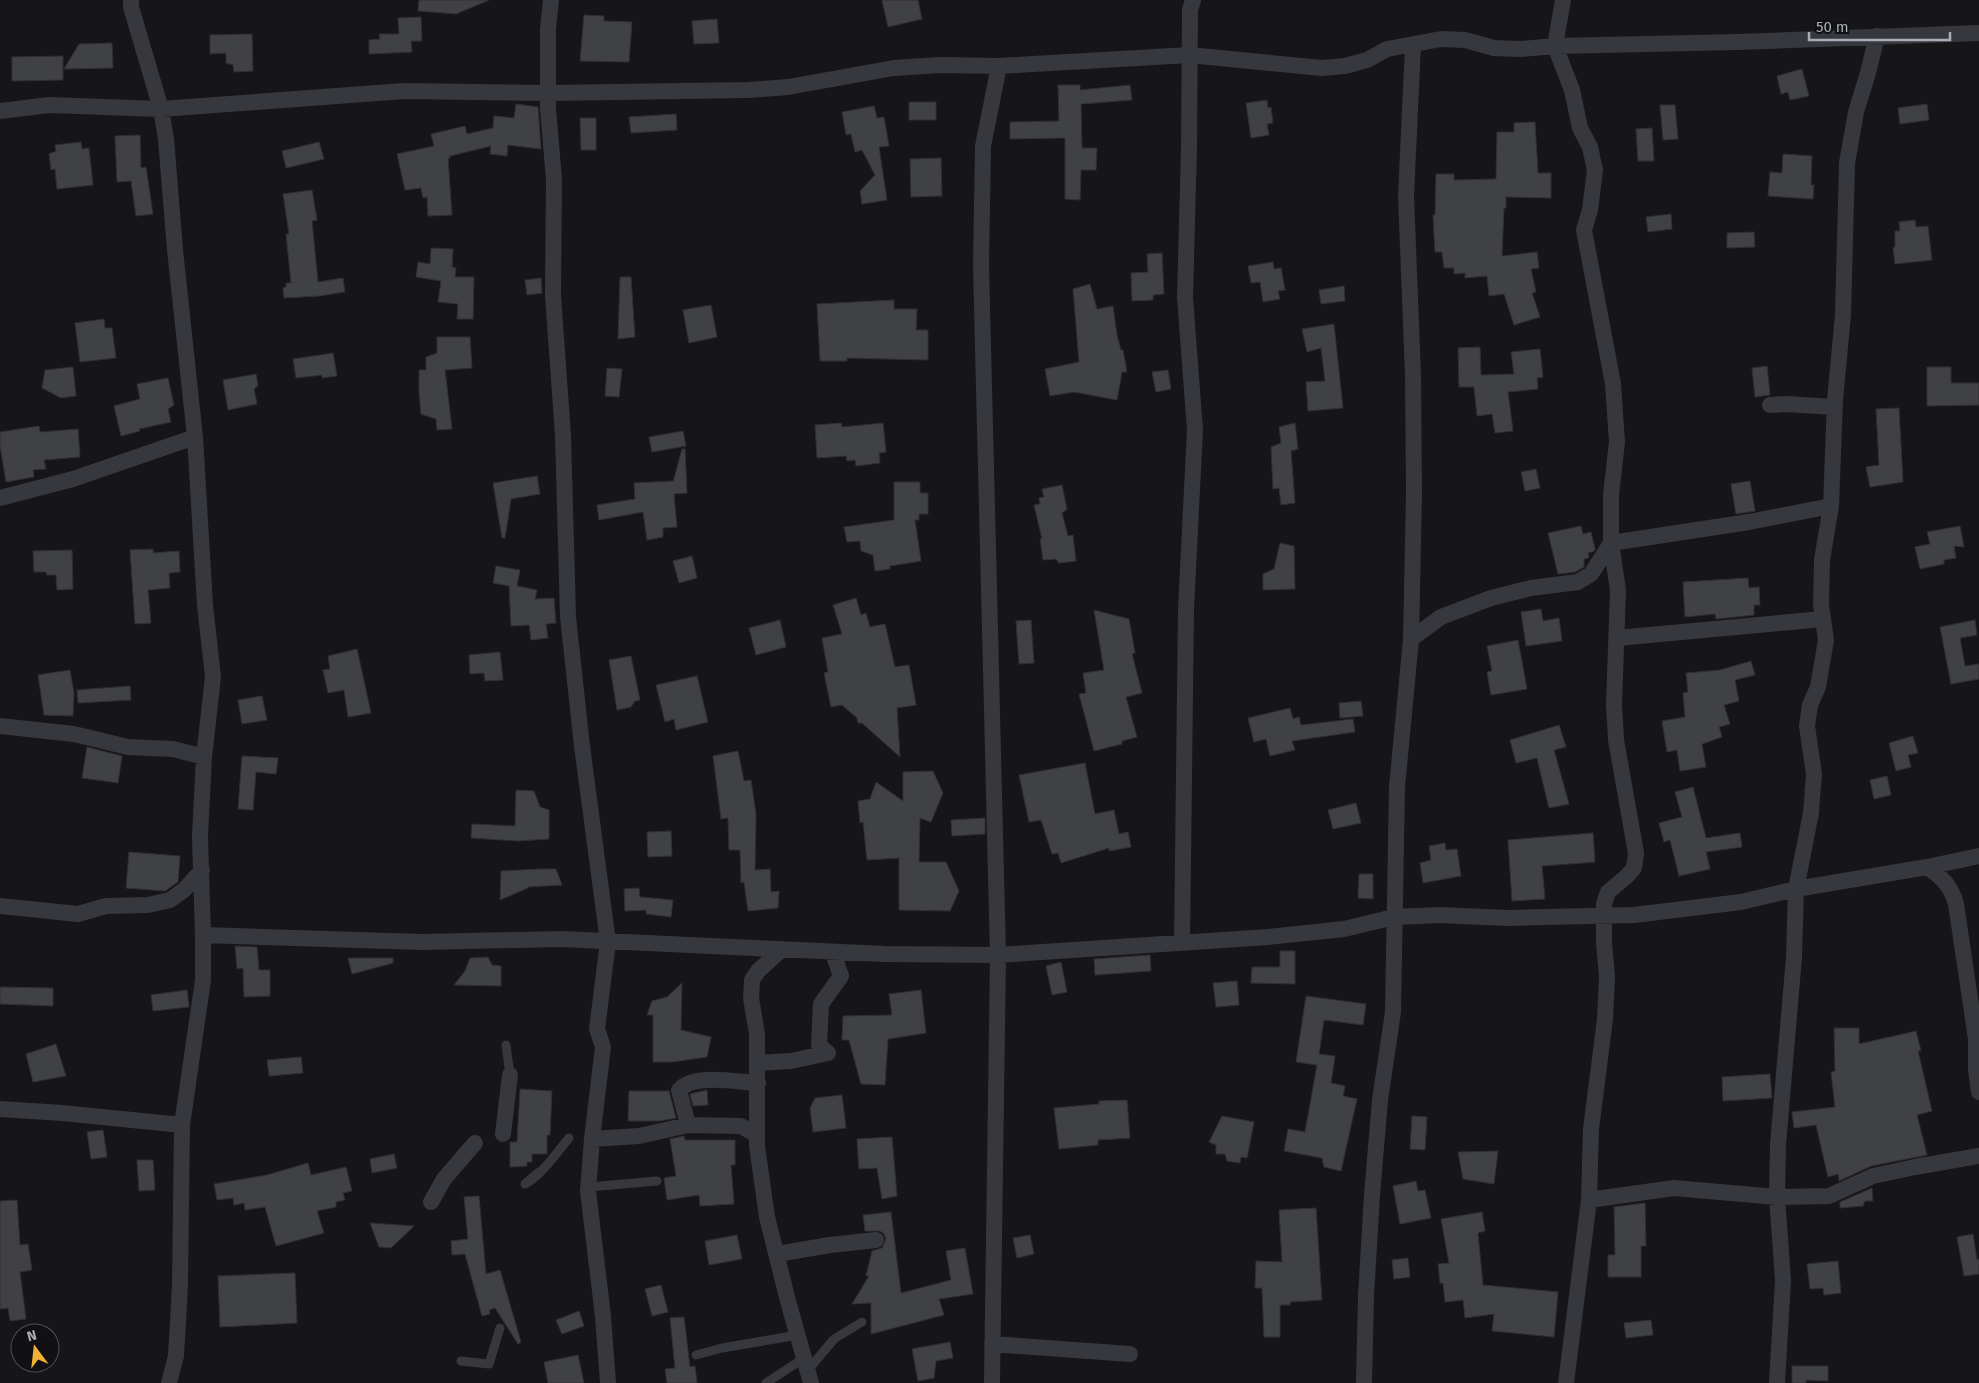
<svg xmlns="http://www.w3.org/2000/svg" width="1979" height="1383" viewBox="0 0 1979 1383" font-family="'Fira Sans',sans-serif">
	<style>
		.building { fill: #404145; stroke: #303034 }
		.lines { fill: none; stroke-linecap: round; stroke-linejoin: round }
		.service { stroke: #37383d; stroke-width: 9 }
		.minor { stroke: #37383d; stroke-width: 16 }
	</style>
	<rect width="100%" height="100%" fill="#161618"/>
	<path class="building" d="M419 0H489L456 14 418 11Z
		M882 0H918L922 19 888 27Z
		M584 15 604 16V21L632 22 629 62 580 61Z
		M421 17 422 41H411L412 52 369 54V40L380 39 379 34H399L398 18Z
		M717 19 719 43 694 44 692 21Z
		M252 34 253 71 234 72 233 65 226 63V53L210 54V35Z
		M112 43 113 68 64 69 79 44Z
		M63 56V80L12 81V57Z
		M1802 69 1809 96 1790 100 1788 92 1781 94 1777 76Z
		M1058 85H1080V90L1130 85 1132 100 1081 104 1082 148H1097L1096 170H1081L1080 200 1065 199V138L1010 139V122L1059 121Z
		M1267 100 1268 108 1271 107 1273 123 1267 124 1269 135 1251 138 1246 103Z
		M909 102H936V120H909Z
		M516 104 538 107 541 149 508 145 507 156 490 154 491 146 450 156V158H448L452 215 428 216 427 197 423 198 421 188 405 190 397 154 434 146 431 134 465 126 467 134 493 128 494 116 514 118Z
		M1927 104 1929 120 1900 124 1898 108Z
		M1660 105H1675L1678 139 1663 140Z
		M874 106 877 118 884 117 889 146 879 147 887 200 862 204 860 191 875 175 862 150 855 152 851 134 846 135 842 112Z
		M676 114 677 130 631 133 629 117Z
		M580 118H596V150H581Z
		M1535 122 1538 173H1551V198L1506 197V208H1504L1502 256 1537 252 1539 268 1531 269 1536 292 1532 293 1540 317 1514 325 1504 294 1489 296 1487 276 1465 278V273L1454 274V268H1444L1442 252H1435L1433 215H1435L1436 174H1454V180L1496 179 1497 132H1514V123Z
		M1652 128 1654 161H1638L1636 129Z
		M140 135 141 168 146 167 153 214 136 216 131 181 117 182 115 136Z
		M81 142 82 149 89 148 93 185 57 189 55 169 51 170 49 154 56 151 55 145Z
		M319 142 324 159 286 168 282 151Z
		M1783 154 1812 156 1811 185H1814L1813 199 1768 196 1770 172 1782 173Z
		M941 158 942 196 911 197 910 159Z
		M312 190 317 220 312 221 318 282 343 278 345 292 319 296 284 298 283 288 286 287V283H291L286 234H289L283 194Z
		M1671 214 1672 229 1648 232 1646 217Z
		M1915 220 1916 227 1928 226 1932 260 1895 264 1893 248 1895 247V231H1900L1899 222Z
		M1754 232 1755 247 1727 248V233Z
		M431 248 453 249 452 267 456 268 455 277H474L473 319H457L458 304 438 302 441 281 416 277 418 262 430 264Z
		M1162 253 1164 294 1153 295V300L1132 301 1131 273 1148 272 1147 254Z
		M1273 262 1274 269 1281 268 1285 290 1278 291 1280 299 1263 302 1260 282 1251 283 1248 266Z
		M620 277H631L635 337 618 339Z
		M541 278 542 293 527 295 525 280Z
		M1090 284 1097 309 1113 306 1117 335 1121 350H1123L1127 372H1122L1117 400 1074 392 1050 396 1045 369 1079 362 1073 289Z
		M1344 286 1345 301 1321 304 1319 290Z
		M894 300V309H917L916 330H928V360L847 358V361H820L817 304Z
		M711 305 717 337 689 343 683 310Z
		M104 319 105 328H112L116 358 80 362 75 323Z
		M1334 324 1343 408 1308 411 1306 382 1325 381 1321 348 1307 352 1302 329Z
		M437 337H470L472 368 445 370 452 429 437 430 436 419 421 414 419 392V370H426V357L437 353Z
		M1480 347 1481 375 1514 374 1511 352 1540 349 1543 377 1537 378 1538 389 1508 392 1513 431 1495 433 1492 414 1477 416 1474 387H1459L1458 348Z
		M333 353 337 376 322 378V375L296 378 293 359Z
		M1767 366 1770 395 1755 397 1752 368Z
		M73 367 76 396 61 398 42 388 45 370Z
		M1927 367H1951V383H1979V405L1927 406Z
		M607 368 622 369 619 397 605 396Z
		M1168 370 1171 389 1156 392 1152 372Z
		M256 374 258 386 254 389 257 404 228 410 223 380Z
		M168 378 174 405 168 409 171 422 139 429 140 431 121 436 114 406 140 399 137 384Z
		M1899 408 1903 482 1870 487 1866 467 1879 465 1876 409Z
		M841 423 842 427 883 423 886 452 879 453 880 463 856 466 855 460 847 461 846 456 817 458 815 425Z
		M1295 423 1298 449 1291 451 1295 503 1281 505 1279 488 1273 489 1271 447 1281 443 1279 427Z
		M39 426 40 432 78 429 80 457 44 460 46 469 33 470 34 477 6 482 0 446V432Z
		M683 431 686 446 652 452 649 437Z
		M682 449H685L687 493 674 494 677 527 663 528V537L647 540 643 512 599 520 597 505 635 499 634 483 673 481V482Z
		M1536 469 1540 488 1525 491 1521 472Z
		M537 476 540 494 511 499 505 538H502L493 483Z
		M1750 481 1755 511 1736 514 1731 484Z
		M894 482H920V493H928V514H919V520H915L921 561 890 566V569L875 571 873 555 861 551 860 541 847 542 844 527 894 520Z
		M1062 485 1067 509 1062 513 1068 536 1073 535 1076 561 1059 563 1056 559 1043 560 1040 539H1042L1034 505 1040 504 1039 498 1044 497 1042 489Z
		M1581 526 1583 534 1591 532 1595 549 1594 551 1588 553 1589 558 1584 559V567L1575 572 1558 574 1548 533Z
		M1960 526 1964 547 1954 546 1956 558 1944 560V564L1920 569 1915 547 1930 544 1927 532Z
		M1280 543 1294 546 1295 589 1263 590V574L1274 569Z
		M153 549V553L179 551 180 572 169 573 170 588 148 590 151 623 135 624 130 550Z
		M72 550 73 589 57 590 56 575H47L46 572H34L33 551Z
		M692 556 697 578 679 583 673 561Z
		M496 566 520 570 517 586 537 590 535 599 554 598 556 623 546 624 548 638 531 640 529 625 511 626 509 586 493 583Z
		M1748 578 1749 588 1759 587 1760 605H1754V615L1716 619 1715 614 1685 617 1683 582Z
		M856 598 861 615 866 613 870 627 885 624 895 667 909 665 916 705 897 708 900 757 862 723H858L857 718 842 705 831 707 824 673 828 672 822 638 842 634 833 605Z
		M1541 609 1543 621 1559 618 1562 641 1526 646 1521 612Z
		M1094 610 1129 619 1135 653 1132 654 1142 693 1126 697 1137 737 1122 741V744L1094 751 1079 694 1086 693 1083 673 1104 670Z
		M780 620 786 647 756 655 749 628Z
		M1031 620 1034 663 1019 664 1016 621Z
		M1975 620 1977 635 1960 638 1965 666 1979 664V679L1951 684 1940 627Z
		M1518 640 1527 689 1491 695 1487 672 1492 671 1487 646Z
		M357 649 371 713 348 717 344 690 328 693 323 670 330 669 328 656Z
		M500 652 503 680 485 681 484 673 470 674 469 655Z
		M631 656 640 700 635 701 631 707 617 710 609 660Z
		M1751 661 1755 675 1735 680 1739 701 1724 705 1730 724 1719 727 1722 737 1702 744 1706 767 1680 771 1677 750 1667 752 1662 721 1685 717 1683 693 1688 692 1686 673 1720 670Z
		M70 670 74 693 73 716 44 715 38 675Z
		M697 676 708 722 676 730 674 719 665 722 656 685Z
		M130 686 131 700 78 703 77 690Z
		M262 696 267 720 242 724 238 700Z
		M1361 701 1363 716 1340 718 1339 703Z
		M1290 708 1293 719 1299 717 1301 725 1353 719 1355 732 1292 741 1295 750 1270 756 1266 739 1254 742 1248 718Z
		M1559 725 1566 747 1554 750 1569 804 1549 808 1537 758 1516 763 1510 740Z
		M1913 736 1918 753 1908 755 1911 767 1896 771 1889 743Z
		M87 747 122 756 118 783 82 778Z
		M738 751 744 781 751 780 756 814 755 870 770 869 771 892 779 891 778 908 748 911 744 882 741 883 740 850H729L728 818 721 819 713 756Z
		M242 756 278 758 276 774 256 772 253 810 238 809Z
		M1085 763 1095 814 1114 810 1119 834 1128 832 1131 847 1109 851V848L1061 863 1058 853 1052 854 1041 820 1029 822 1019 775Z
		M933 771 943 793 931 822 920 818 919 862H946L959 891 950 911 899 910V858L867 860 863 822 860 823 858 801 870 799 876 782 903 801V772Z
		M1887 776 1891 795 1874 799 1870 780Z
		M1693 787 1706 838 1740 833 1742 847 1706 852 1710 869 1679 876 1670 840 1664 842 1659 823 1682 817 1675 792Z
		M516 790 534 791 540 807 549 810V839L518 841 471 838 472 824 515 826Z
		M1356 803 1361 823 1333 829 1328 810Z
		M985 818V834L952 836 951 820Z
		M671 831 672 856 648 857 647 832Z
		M1593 833 1595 862 1542 866 1545 899 1512 901 1508 840Z
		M1445 843 1446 850 1457 849 1461 876 1423 883 1420 863 1431 860 1429 846Z
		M129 852 180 856 178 882 165 891 126 888Z
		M540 869H556L562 885 528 887V888L500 900 501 871Z
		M1359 874H1373V899L1358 898Z
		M639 888 640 897 673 900 671 917 646 914V910L625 911 624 889Z
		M235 946 257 947 259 970H270V996L244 997 243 968 237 969Z
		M1280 951H1295V984L1251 983 1252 967H1280Z
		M1150 955 1151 971 1095 975 1094 959Z
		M488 957 492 965 501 966V986L454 985 465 971 470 958Z
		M348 958H393V963L352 974Z
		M1061 962 1067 992 1052 995 1046 966Z
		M1237 981 1239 1005 1216 1007 1213 983Z
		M682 983 681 1030 711 1037 707 1057 672 1062H653V1015H647L652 1001 667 997Z
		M0 987 53 988V1006L0 1004Z
		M187 990 189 1007 153 1011 151 995Z
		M921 990 926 1033 888 1039 885 1085 861 1084 849 1040H842L843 1016 892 1015 889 994Z
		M1306 996 1366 1004 1363 1025 1324 1020 1319 1054 1335 1056 1331 1083 1345 1086 1343 1096 1357 1099 1341 1171 1324 1167 1322 1158 1284 1151 1288 1129 1305 1132 1317 1065 1296 1062Z
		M1834 1028H1859V1044L1916 1031 1921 1051H1918L1932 1111 1917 1115 1927 1155 1871 1166 1839 1181 1838 1174 1828 1177 1816 1125 1794 1128 1792 1112 1835 1107 1831 1072 1835 1071Z
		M56 1044 66 1076 33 1082 26 1054Z
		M301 1057 303 1073 269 1076 267 1060Z
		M1770 1074 1772 1098 1723 1101 1722 1077Z
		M520 1089 552 1091 550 1135H547V1154H532V1162H527V1166L510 1167V1142H517Z
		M707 1090 708 1105 693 1106 690 1094Z
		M629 1091H669L676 1118 659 1121H628Z
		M842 1095 846 1128 813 1132 810 1108 815 1098Z
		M1127 1100 1130 1138 1098 1140V1145L1059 1149 1054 1108 1099 1104V1101Z
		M1222 1116 1254 1122 1247 1158 1241 1157 1240 1163 1227 1161 1225 1154H1216V1145L1209 1142Z
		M1412 1116 1427 1117 1425 1150 1410 1149Z
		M103 1130 107 1157 91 1159 87 1132Z
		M684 1136 685 1140H735V1165H731L734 1204 700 1206 699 1195 667 1200 664 1178 676 1176 670 1139Z
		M892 1137 897 1196 882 1199 877 1168 859 1169 857 1139Z
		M1498 1151 1494 1184 1463 1179 1458 1152Z
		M394 1154 397 1168 372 1173 370 1159Z
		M137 1160H153L155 1190 139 1191Z
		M308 1163 311 1175 346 1167 352 1191 343 1193 345 1200 336 1202V1207L317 1211 324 1233 276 1246 265 1207 245 1210 244 1203 234 1205 233 1198 217 1200 214 1184 267 1175Z
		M1416 1181 1418 1191 1425 1190 1431 1218 1400 1224 1393 1186Z
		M1872 1188 1873 1201H1865L1863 1206 1840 1208V1202Z
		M479 1196 486 1274 500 1270 521 1342 518 1344 495 1308 489 1310 490 1314 482 1316 465 1254 452 1255 451 1241 468 1239 464 1197Z
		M17 1200 20 1245 28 1244 32 1270 20 1272 26 1319 10 1321 8 1308 0 1309V1201Z
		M1645 1203 1646 1246H1641V1277H1608V1255H1615L1614 1207Z
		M1316 1208 1322 1300 1290 1302V1305H1280V1337H1264L1262 1288H1255L1256 1261 1282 1262 1279 1210Z
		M891 1212 901 1293 951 1280 946 1251 965 1248 973 1294 939 1299 944 1315 871 1334V1303L852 1304 869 1276H866L872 1251 882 1248 886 1239 884 1234 880 1231H865L863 1215Z
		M1482 1212 1485 1231 1478 1233 1483 1285 1558 1292 1554 1337 1492 1331 1494 1314 1465 1318 1463 1300 1445 1302 1443 1283H1440L1438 1264 1449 1263 1441 1219Z
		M370 1223 414 1226 391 1248 379 1247Z
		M1973 1234 1977 1260 1979 1259V1274L1964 1276 1957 1237Z
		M737 1235 742 1259 709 1265 705 1241Z
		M1030 1235 1034 1254 1017 1258 1013 1238Z
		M1408 1258 1410 1277 1394 1279 1392 1260Z
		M1838 1261 1841 1293 1824 1295 1823 1288 1810 1289 1807 1264Z
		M295 1273 297 1323 220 1327 218 1276Z
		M661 1285 668 1312 652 1316 645 1289Z
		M579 1311 584 1326 562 1334 556 1320Z
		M684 1317 690 1367 695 1366 697 1383H667L665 1369 675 1368 670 1318Z
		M1651 1320 1653 1335 1626 1338 1624 1323Z
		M950 1342 953 1358 936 1361 934 1378 918 1381 912 1349Z
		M578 1355 584 1383H548L544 1362Z
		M1792 1366H1828V1381L1806 1380V1383H1792Z"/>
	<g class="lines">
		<path class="service" d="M506 1045 510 1075
			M539 1172 525 1184C540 1177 558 1151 569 1138
			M589 1187 657 1181
			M696 1355 722 1348 798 1335
			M461 1361 489 1364 500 1328
			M808 1370 834 1339 862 1322
			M766 1383 804 1358"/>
		<path class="minor" d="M131 0V7L161 109 166 139 175 250 195 437 205 605 213 677 204 757 200 837 203 935V980L182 1125 180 1286 176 1356 169 1383
			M551 0 548 29V108L554 180 553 295 563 435 568 617 582 746 608 942 597 1029 603 1047 592 1139 588 1191 603 1316 608 1383
			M1563 0 1555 46 1572 90 1580 128 1590 147 1595 170 1590 210 1584 230 1613 384 1617 442 1611 495V543L1618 590 1614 704 1616 740 1636 853 1634 868 1627 876 1608 892 1604 904V943L1607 977 1605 1019 1591 1129 1589 1200 1566 1383
			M0 111 49 105 161 109 404 91 549 93 748 90 788 87 894 68 939 65 999 66 1189 55 1322 68 1345 66 1367 60 1387 49 1441 39 1465 40 1494 48 1520 49 1555 46 1738 42 1979 33
			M1770 405 1786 404 1834 407
			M0 498 73 479 195 437
			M1617 638 1823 619
			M1411 639 1441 617 1491 598 1531 588 1578 582 1591 574 1611 543 1749 522 1831 506
			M0 726 74 734 128 747 173 749 204 757
			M1927 867C1943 878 1951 886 1956 904L1976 1039V1070L1979 1092
			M0 906 78 914 106 906 148 905 170 900 184 890 202 870
			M203 935 422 942 562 939 884 954 998 955 1268 937 1344 929 1394 917 1440 915 1507 918 1634 915 1741 902 1796 889 1927 867 1979 856
			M1182 943 1186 609 1195 430 1185 297 1189 147 1190 10 1193 0
			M782 949 758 971 752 980 751 998 757 1034V1146L767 1217 788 1301 811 1383
			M758 1063 791 1061 828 1053 819 1045 821 1004 841 976 833 953
			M0 1109 62 1113 182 1125
			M688 1125 679 1090C693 1073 737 1082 758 1083
			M503 1134 510 1075
			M592 1139 639 1136 688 1125 741 1126 757 1135
			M1589 1200 1674 1188 1777 1197 1829 1196 1873 1176 1915 1167 1979 1156
			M431 1202 444 1179 475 1143
			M777 1254 830 1245 876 1240
			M992 1344 1130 1354
			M992 1383 998 955 981 265 983 146 999 66
			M1364 1383 1366 1296 1372 1195 1380 1100 1393 1012 1397 787 1411 639 1414 493 1413 374 1406 196 1413 45
			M1777 1383 1783 1280 1777 1197 1778 1144 1794 957 1796 889 1811 813 1814 774 1807 726 1810 705 1818 687 1826 640 1821 605 1822 560 1831 506 1835 400 1843 315 1847 163 1856 112 1868 73 1877 36"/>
	</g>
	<g transform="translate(35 1348) rotate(345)"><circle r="24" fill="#111113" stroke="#4d4f55"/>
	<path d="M0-4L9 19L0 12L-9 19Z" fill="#f2b134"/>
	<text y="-8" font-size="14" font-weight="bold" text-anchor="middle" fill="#a8adb8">N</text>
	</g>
	<path d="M1809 32v8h141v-8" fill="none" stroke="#a8adb8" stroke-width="2.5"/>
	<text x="1816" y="32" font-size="15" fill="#a8adb8" stroke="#111113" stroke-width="4" paint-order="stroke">50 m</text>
</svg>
